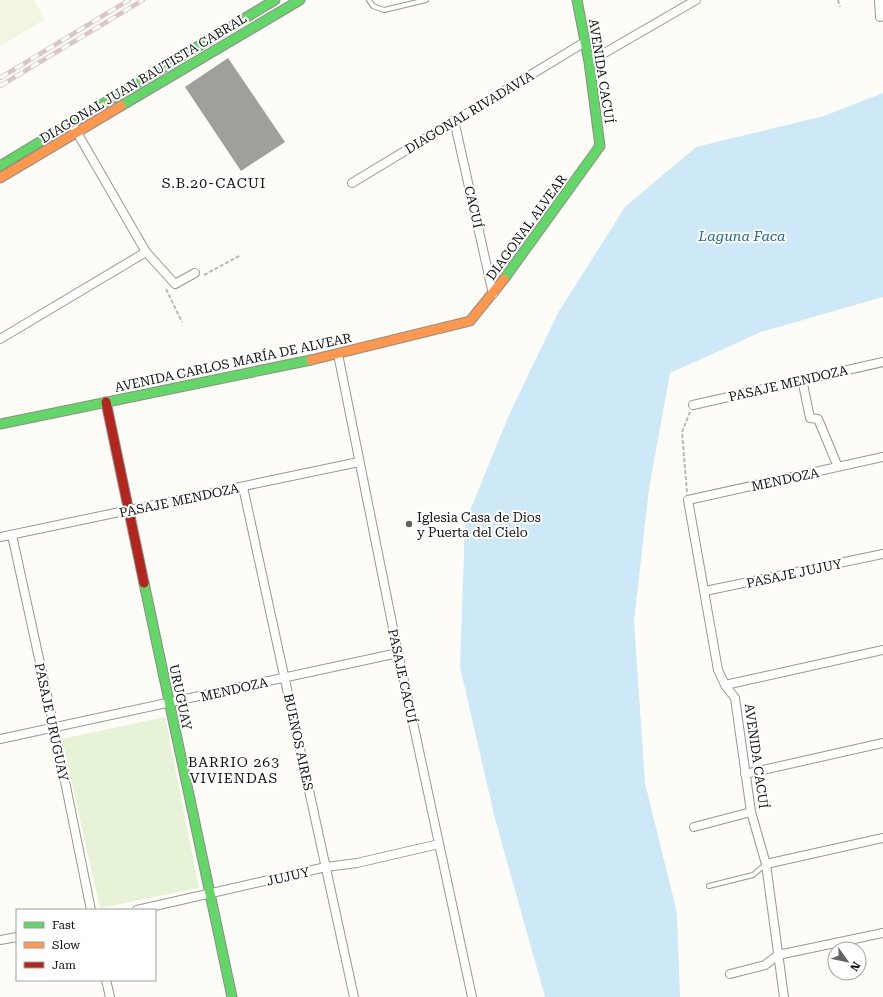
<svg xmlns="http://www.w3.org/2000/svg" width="883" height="997" viewBox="0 0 883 997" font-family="'Roboto Serif',serif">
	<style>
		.green { fill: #e7f3d7 }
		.pitch { fill: #f0f6e1 }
		.water { fill: #cde8f7 }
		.building { fill: #a19f9c }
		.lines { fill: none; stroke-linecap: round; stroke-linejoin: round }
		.lane-casing { stroke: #979795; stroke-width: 6 }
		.street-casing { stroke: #979795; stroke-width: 10 }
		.fast-casing { stroke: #8e8d8b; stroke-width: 11 }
		.slow-casing { stroke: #8e8d8b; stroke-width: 11 }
		.jam-casing { stroke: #8e8d8b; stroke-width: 11 }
		.path { stroke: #b9b9b8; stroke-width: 2; stroke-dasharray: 4 2; stroke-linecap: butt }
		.lane { stroke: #fffffe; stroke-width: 4 }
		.street { stroke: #fffffe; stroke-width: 8 }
		.fast { stroke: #63d668; stroke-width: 9 }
		.slow { stroke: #ff974d; stroke-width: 9 }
		.jam { stroke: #b3261e; stroke-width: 9 }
		.rail-casing { stroke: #d9c6c7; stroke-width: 4.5 }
		.rail { stroke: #fff; stroke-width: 3; stroke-dasharray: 9; stroke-linecap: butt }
		.poi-dot { fill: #646362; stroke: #fff; stroke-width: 1.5 }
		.labels { text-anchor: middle; stroke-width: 4; stroke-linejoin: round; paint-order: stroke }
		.street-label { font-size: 13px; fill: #111; stroke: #fff }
		.poi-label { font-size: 13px; fill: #111; stroke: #fff; text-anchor: start }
		.neighbourhood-label { font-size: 14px; letter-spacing: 1px; fill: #111; stroke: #fff }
		.water-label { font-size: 14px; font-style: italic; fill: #1768a6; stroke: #fff }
	</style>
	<rect width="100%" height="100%" fill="#fdfcf7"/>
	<path class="green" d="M165 717 199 888 100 908 62 739Z"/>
	<path class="pitch" d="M0 0H34L45 19 0 46Z"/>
	<path class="water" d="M883 93V297L761 332 670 373 649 489 634 621 645 783 677 913 680 997H545L495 819 460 667 465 523 509 415 558 313 625 207 696 147 824 116Z"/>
	<path class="building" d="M228 58 285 142 241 171 185 87Z"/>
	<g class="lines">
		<defs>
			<path id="lane" d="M369 0 373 6 384 10 426 0
				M709 886 753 875 766 864"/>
			<path id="street" d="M879 0 880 17
				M589 62 696 0
				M454 120 493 294
				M75 129 146 252 175 284 195 273
				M352 183 585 42
				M0 339 146 252
				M338 354 398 653 472 997
				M802 379 810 418 818 419 838 467
				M693 405 883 362
				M243 487 354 997
				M12 535 54 727 91 910
				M0 537 359 462
				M705 591 883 554
				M725 685 883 650
				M0 739 398 653
				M745 774 883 743
				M694 827 751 812
				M766 864 883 838
				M137 910 326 867 357 863 439 844
				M0 940 17 937
				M730 974 765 965 778 955 883 933
				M106 980 110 997
				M784 997 766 864 751 812 735 698 725 685 718 670 688 500 883 457"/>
			<path id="fast" d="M121 106 300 0
				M0 166 275 0
				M504 279 600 146 589 62 577 0
				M0 424 311 360
				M144 583 232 997"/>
			<path id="slow" d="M0 178 121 106
				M311 360 470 321 504 279"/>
			<path id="jam" d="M106 402 144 583"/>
		</defs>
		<use href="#lane" class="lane-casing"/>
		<use href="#street" class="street-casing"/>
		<use href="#fast" class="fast-casing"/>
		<use href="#slow" class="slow-casing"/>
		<use href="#jam" class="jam-casing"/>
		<path class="path" d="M838 0 840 7
			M204 275 241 255
			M166 289 182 322
			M687 492 682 432 690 412"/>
		<use href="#lane" class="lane"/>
		<use href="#street" class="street"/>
		<use href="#fast" class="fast"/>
		<use href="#slow" class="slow"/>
		<use href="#jam" class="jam"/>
		<defs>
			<path id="rail" d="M0 78 129 0
				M0 86 143 0"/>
		</defs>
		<use href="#rail" class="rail-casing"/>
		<use href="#rail" class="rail"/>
	</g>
	<circle class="poi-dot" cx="409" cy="524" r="4"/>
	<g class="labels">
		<g class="street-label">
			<text transform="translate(602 71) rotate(81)" y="5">AVENIDA CACUÍ</text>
			<text transform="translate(143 78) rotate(-31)" y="5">DIAGONAL JUAN BAUTISTA CABRAL</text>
			<text transform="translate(469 112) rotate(-31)" y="5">DIAGONAL RIVADAVIA</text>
			<text transform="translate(474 207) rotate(77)" y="5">CACUÍ</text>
			<text transform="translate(526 227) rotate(-54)" y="5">DIAGONAL ALVEAR</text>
			<text transform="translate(233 362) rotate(-12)" y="5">AVENIDA CARLOS MARÍA DE ALVEAR</text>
			<text transform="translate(788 383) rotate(-13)" y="5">PASAJE MENDOZA</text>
			<text transform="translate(785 479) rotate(-12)" y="5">MENDOZA</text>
			<text transform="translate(179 500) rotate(-12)" y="5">PASAJE MENDOZA</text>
			<text transform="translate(794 573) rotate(-12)" y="5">PASAJE JUJUY</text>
			<text transform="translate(403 676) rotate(78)" y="5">PASAJE CACUÍ</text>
			<text transform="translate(234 689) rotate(-13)" y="5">MENDOZA</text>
			<text transform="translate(181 697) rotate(78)" y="5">URUGUAY</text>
			<text transform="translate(52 722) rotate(78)" y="5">PASAJE URUGUAY</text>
			<text transform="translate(299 742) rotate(78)" y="5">BUENOS AIRES</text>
			<text transform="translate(757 756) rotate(82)" y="5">AVENIDA CACUÍ</text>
			<text transform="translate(288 876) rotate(-13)" y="5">JUJUY</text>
		</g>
		<g class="poi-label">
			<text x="417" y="522">Iglesia Casa de Dios<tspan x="417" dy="15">y Puerta del Cielo</tspan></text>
		</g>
		<g class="neighbourhood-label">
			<text x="214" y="188">S.B.20-CACUI</text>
			<text x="234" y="767">BARRIO 263<tspan x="234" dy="16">VIVIENDAS</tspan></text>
		</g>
		<g class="water-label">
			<text x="742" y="241">Laguna Faca</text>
		</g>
	</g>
	<rect x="16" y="909" width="140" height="72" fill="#ffffff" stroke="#a0a0a0"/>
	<rect x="24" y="922" width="20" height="6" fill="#63d668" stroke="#a0a0a0"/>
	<text x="52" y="929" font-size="12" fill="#111111">Fast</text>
	<rect x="24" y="942" width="20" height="6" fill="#ff974d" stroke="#a0a0a0"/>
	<text x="52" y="949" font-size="12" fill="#111111">Slow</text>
	<rect x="24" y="962" width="20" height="6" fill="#b3261e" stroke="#a0a0a0"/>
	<text x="52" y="969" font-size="12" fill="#111111">Jam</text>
	<g transform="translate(847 961) rotate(123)"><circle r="19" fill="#ffffff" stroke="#a0a0a0"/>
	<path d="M0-3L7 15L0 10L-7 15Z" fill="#646362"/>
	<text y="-6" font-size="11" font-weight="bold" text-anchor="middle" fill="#111111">N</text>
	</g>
</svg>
